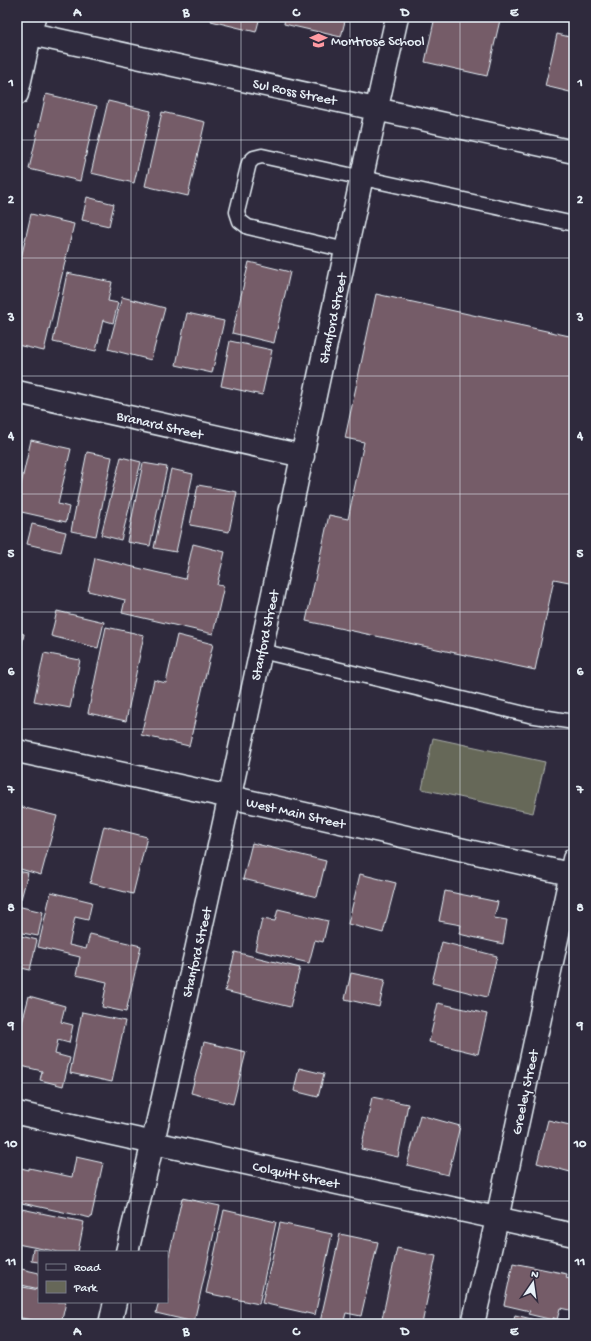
<svg xmlns="http://www.w3.org/2000/svg" width="591" height="1341" viewBox="0 0 591 1341" font-family="'Gochi Hand',sans-serif">
	<style>
		.green { fill: #666758; stroke: #a7aca8 }
		.building { fill: #755c67; stroke: #e8f1f8 }
		.lines { fill: none; stroke-linecap: round; stroke-linejoin: round }
		.service-casing { stroke: #e8f1f8; stroke-width: 17 }
		.minor-casing { stroke: #e8f1f8; stroke-width: 25 }
		.service { stroke: #2f2a3d; stroke-width: 14 }
		.minor { stroke: #2f2a3d; stroke-width: 22 }
		.grid { fill: none; stroke: #e8f1f8; stroke-width: 1; stroke-opacity: 0.55 }
		.labels { text-anchor: middle; stroke-width: 3; stroke-linejoin: round; paint-order: stroke }
		.poi-label { font-size: 14px; fill: #e8f1f8; stroke: #2f2a3d; text-anchor: start }
		.street-label { font-size: 14px; fill: #e8f1f8; stroke: #2f2a3d }
		.neatline { fill: none; stroke: #e8f1f8; stroke-width: 1.5 }
		.grid-label { font-size: 13px; text-anchor: middle; font-weight: bold; fill: #e8f1f8 }
	</style>
	<rect width="100%" height="100%" fill="#2f2a3d"/>
	<filter id="ink" filterUnits="userSpaceOnUse"><feTurbulence type="fractalNoise" baseFrequency=".025" numOctaves="2"/><feDisplacementMap in="SourceGraphic" scale="8" xChannelSelector="R" yChannelSelector="G"/><feConvolveMatrix kernelMatrix="1 2 1 2 8 2 1 2 1" color-interpolation-filters="sRGB"/></filter>
	<g filter="url(#ink)">
		<path class="green" d="M433 738 545 762 533 813 422 789Z"/>
		<path class="building" d="M212 17H260L256 32 211 21Z
			M285 17H346L341 37 284 24Z
			M435 17H489L500 20 487 76 425 62Z
			M557 34 574 38V93L545 86Z
			M46 94 97 106 80 181 29 169Z
			M108 101 151 111 134 183 91 173Z
			M162 112 205 122 188 196 145 186Z
			M87 197 114 204 109 226 82 220Z
			M31 214 74 224 44 351 17 345V276Z
			M249 262 290 272 274 343 232 333Z
			M67 273 112 282 108 301 118 303 113 323 103 320 96 351 53 342Z
			M376 294 574 337V583L554 579 535 670 306 621 329 515 348 519 364 442 345 438Z
			M122 297 165 308 151 360 108 349Z
			M187 313 224 321 212 373 176 365Z
			M230 341 272 350 262 395 221 386Z
			M31 440 71 449 58 504 69 507 66 522 17 511V502Z
			M87 452 112 457 96 536 71 531Z
			M121 457 141 462 121 540 101 535Z
			M143 463 167 467 150 546 127 542Z
			M171 469 193 474 176 552 154 548Z
			M198 485 237 492 229 532 190 525Z
			M32 524 66 532 61 552 27 544Z
			M193 544 225 552 217 585 224 586 213 634 122 613 125 600 88 591 95 558 185 579Z
			M57 611 104 622 98 648 51 636Z
			M106 627 144 635 126 721 88 713Z
			M17 632 24 634 17 667Z
			M177 635 213 644 189 746 141 735 154 680 166 683Z
			M44 653 80 660 70 708 34 701Z
			M17 806 57 816 41 875 17 868Z
			M104 826 147 837 133 894 90 883Z
			M252 843 326 861 317 897 243 879Z
			M17 871 28 873 21 899 17 898Z
			M360 874 396 883 383 933 348 924Z
			M445 891 498 902 494 918 507 920 503 944 459 934 461 925 439 921Z
			M51 892 92 902 88 920 75 917 69 945 86 949 90 934 141 946 126 1012 102 1007 107 982 76 975 80 957 38 947Z
			M17 906 43 912 38 936 17 932Z
			M278 909 328 921 323 942 315 940 309 963 255 950 262 919 275 921Z
			M17 935 37 940 30 970 17 967Z
			M442 942 497 956 487 997 432 983Z
			M235 952 300 968 290 1007 225 991Z
			M351 973 385 980 379 1007 345 999Z
			M29 996 65 1006 61 1022 73 1025 69 1043 58 1040 55 1054 70 1058 63 1086 40 1080 42 1071 17 1065V1042Z
			M438 1003 487 1014 478 1054 429 1042Z
			M82 1012 125 1021 112 1082 70 1073Z
			M204 1042 246 1052 233 1104 191 1093Z
			M299 1068 324 1074 318 1097 294 1091Z
			M372 1097 408 1104 398 1157 361 1149Z
			M420 1115 460 1126 448 1175 407 1165Z
			M548 1120 574 1126V1173L537 1163Z
			M76 1157 103 1163 91 1218 17 1202V1167L29 1170V1168L72 1177Z
			M182 1198 220 1206 194 1322 156 1313 159 1302H167V1265Z
			M17 1208 84 1222 78 1252H59L17 1244Z
			M224 1210 276 1222 259 1304 206 1293Z
			M280 1223 332 1234 315 1315 262 1303Z
			M340 1234 378 1242 361 1316 346 1313 343 1324H327L320 1322Z
			M397 1248 436 1256 422 1324H405L382 1319Z
			M33 1249 47 1252H39V1262L31 1261Z
			M513 1263 567 1274 566 1278 574 1280V1311L560 1308 557 1320 553 1318V1320L528 1314 530 1311 504 1305Z
			M17 1268 39 1273V1289L17 1284Z
			M17 1286 39 1290V1302H66L61 1324H50L17 1317Z
			M515 1315 552 1324H513Z
			M553 1318 574 1323V1324H552Z"/>
		<g class="lines">
			<defs>
				<path id="service" d="M346 250 248 227 240 221 237 212 249 163 254 158 262 156 574 224
					M261 651 529 715 574 722"/>
				<path id="minor" d="M17 31 574 152
					M17 94 34 17
					M17 392 303 456
					M17 751 230 797 574 875
					M17 1113 574 1235
					M127 1252C225 842 305 428 397 17
					M110 1324 115 1302
					M473 1324 497 1219 574 859"/>
			</defs>
			<use href="#service" class="service-casing"/>
			<use href="#minor" class="minor-casing"/>
			<use href="#service" class="service"/>
			<use href="#minor" class="minor"/>
		</g>
	</g>
	<path class="grid" d="M131 17V1252M241 17V1324M350 17V1324M460 17V1324M17 140H574M17 258H574M17 376H574M17 494H574M17 612H574M17 729H574M17 847H574M17 965H574M17 1083H574M17 1201H574M131 1302V1324"/>
	<defs>
		<symbol id="school-bare" viewBox="-9 -9 18 18"><path d="M0-5L7-2L0 1L-7-2ZM-4 1L0 2.5L4 1V4Q0 6-4 4Z" fill="#ff9aa2" stroke="#2f2a3d" stroke-width="2.5" paint-order="stroke"/></symbol>
	</defs>
	<g fill-rule="evenodd">
		<use href="#school-bare" x="306" y="28" width="25" height="25"/>
	</g>
	<g class="labels">
		<g class="poi-label">
			<text x="331" y="45">Montrose School</text>
		</g>
		<g class="street-label">
			<text transform="translate(295 91) rotate(12)" y="5">Sul Ross Street</text>
			<text transform="translate(332 318) rotate(-78)" y="5">Stanford Street</text>
			<text transform="translate(160 424) rotate(13)" y="5">Branard Street</text>
			<text transform="translate(264 635) rotate(-78)" y="5">Stanford Street</text>
			<text transform="translate(296 812) rotate(13)" y="5">West Main Street</text>
			<text transform="translate(196 952) rotate(-77)" y="5">Stanford Street</text>
			<text transform="translate(524 1092) rotate(-78)" y="5">Greeley Street</text>
			<text transform="translate(296 1174) rotate(12)" y="5">Colquitt Street</text>
		</g>
	</g>
	<rect width="591" height="1341" fill="none" stroke="#2f2a3d" stroke-width="44"/>
	<rect x="38" y="1251" width="130" height="52" fill="#2f2a3d" stroke="#797a88"/>
	<rect x="46" y="1264" width="20" height="6" fill="#2f2a3d" stroke="#797a88"/>
	<text x="74" y="1271" font-size="12" fill="#e8f1f8">Road</text>
	<rect x="46" y="1281" width="20" height="12" fill="#666758" stroke="#797a88"/>
	<text x="74" y="1291" font-size="12" fill="#e8f1f8">Park</text>
	<g transform="translate(533 1283) rotate(13)" stroke="#2f2a3d" stroke-width="3" paint-order="stroke">
	<path d="M0-3L7 15L0 10L-7 15Z" fill="#e8f1f8"/>
	<text y="-6" font-size="11" font-weight="bold" text-anchor="middle" fill="#e8f1f8">N</text>
	</g>
	<rect x="22" y="22" width="547" height="1297" class="neatline"/>
	<g class="grid-label">
		<text x="77" y="16">A</text>
		<text x="186" y="16">B</text>
		<text x="296" y="16">C</text>
		<text x="405" y="16">D</text>
		<text x="514" y="16">E</text>
		<text x="11" y="86">1</text>
		<text x="580" y="86">1</text>
		<text x="11" y="203">2</text>
		<text x="580" y="203">2</text>
		<text x="11" y="321">3</text>
		<text x="580" y="321">3</text>
		<text x="11" y="439">4</text>
		<text x="580" y="439">4</text>
		<text x="11" y="557">5</text>
		<text x="580" y="557">5</text>
		<text x="11" y="675">6</text>
		<text x="580" y="675">6</text>
		<text x="11" y="793">7</text>
		<text x="580" y="793">7</text>
		<text x="11" y="911">8</text>
		<text x="580" y="911">8</text>
		<text x="11" y="1029">9</text>
		<text x="580" y="1029">9</text>
		<text x="11" y="1147">10</text>
		<text x="580" y="1147">10</text>
		<text x="11" y="1265">11</text>
		<text x="580" y="1265">11</text>
		<text x="77" y="1335">A</text>
		<text x="186" y="1335">B</text>
		<text x="296" y="1335">C</text>
		<text x="405" y="1335">D</text>
		<text x="514" y="1335">E</text>
	</g>
</svg>
